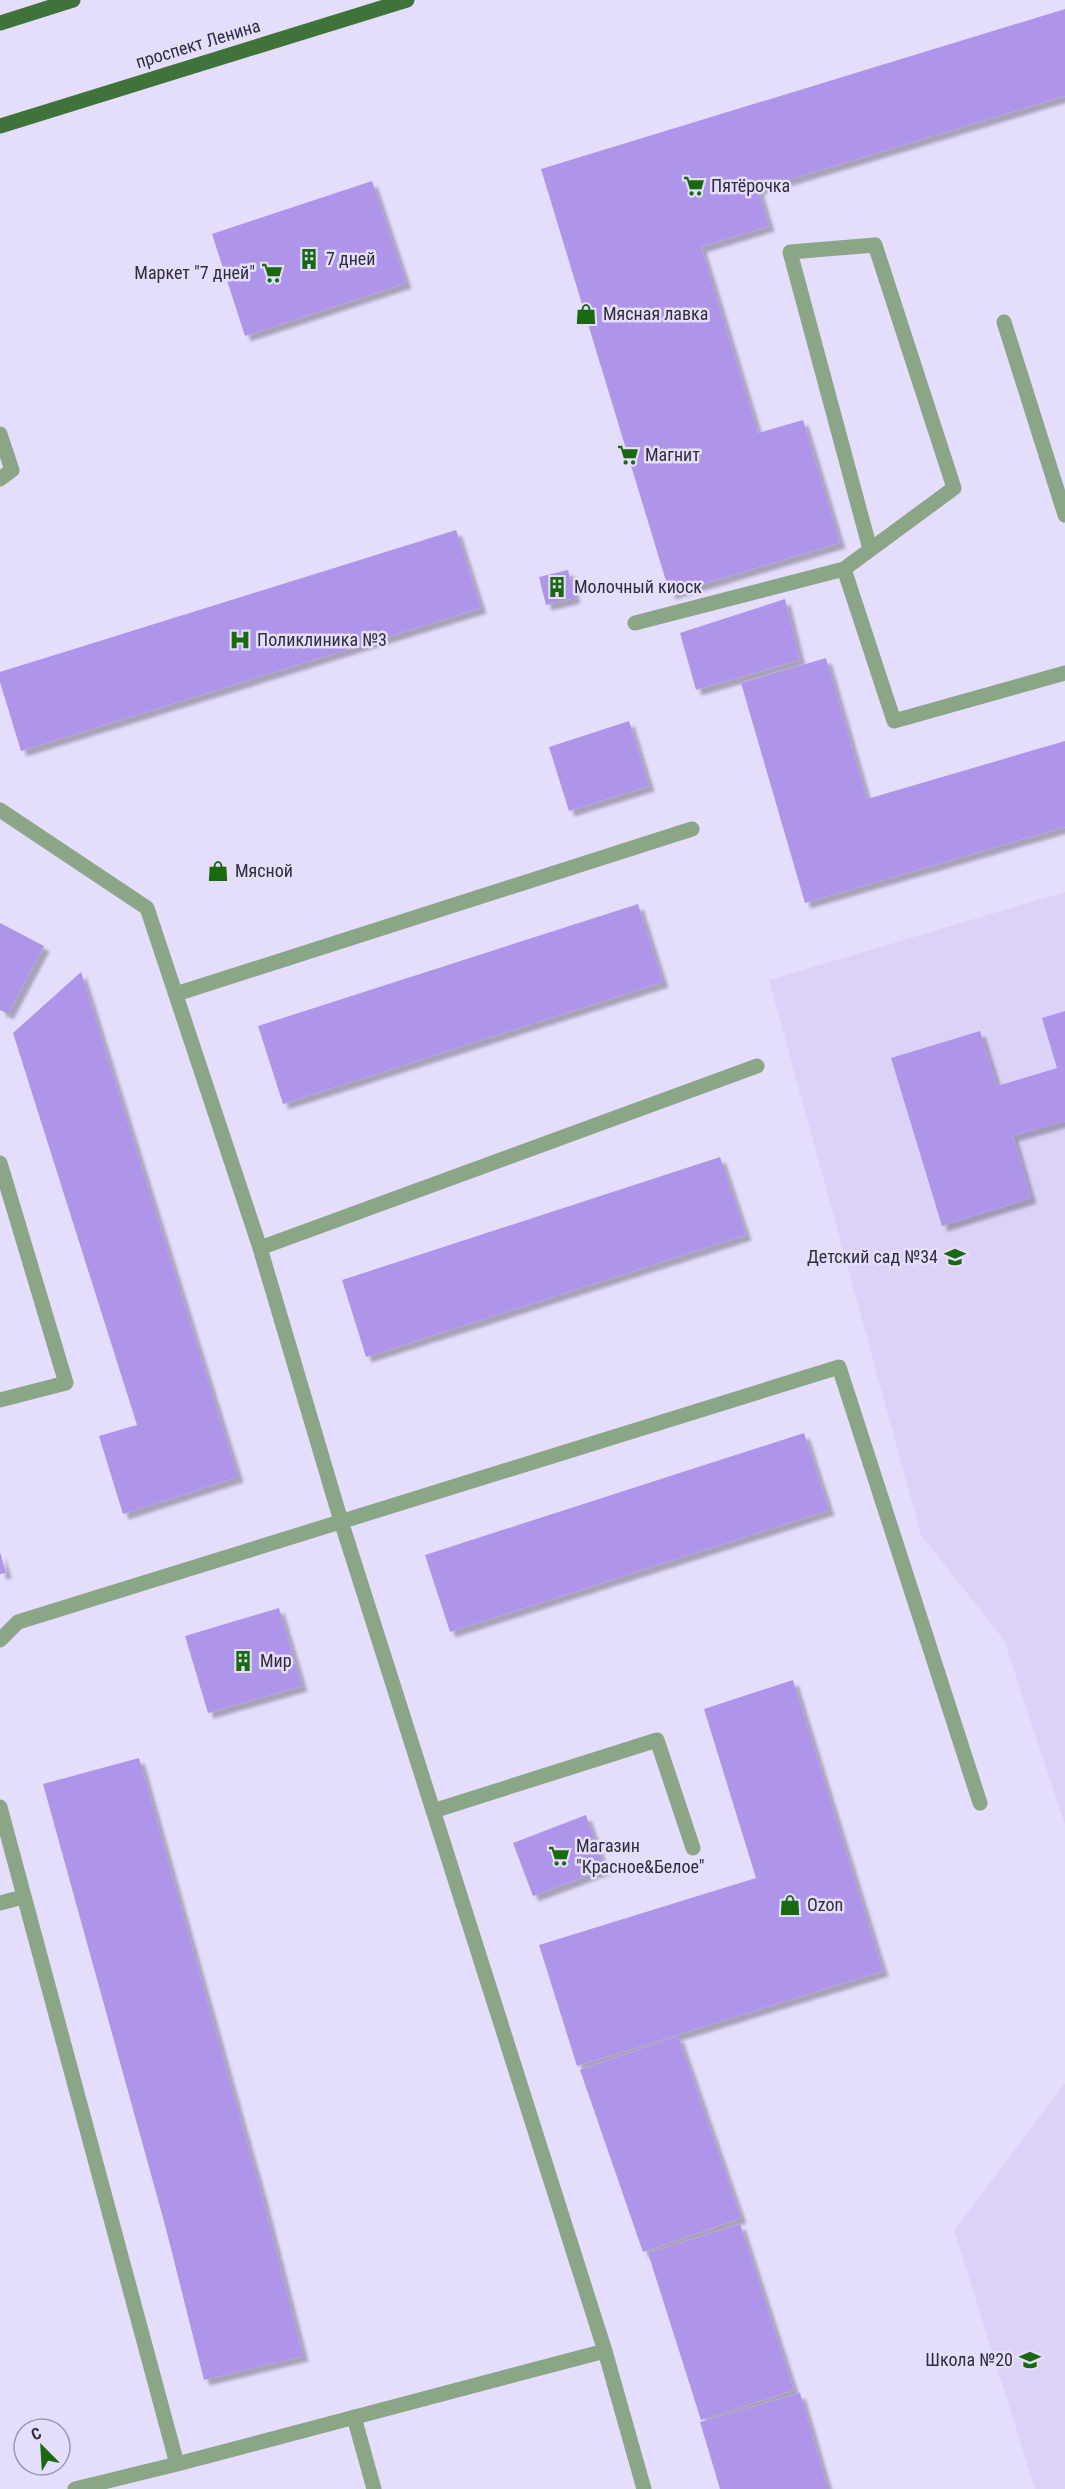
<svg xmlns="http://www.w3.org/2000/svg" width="1065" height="2489" viewBox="0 0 1065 2489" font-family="'Roboto Condensed',sans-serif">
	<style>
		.built { fill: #dcd2f8 }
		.building { fill: #af95ea; filter: url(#shadow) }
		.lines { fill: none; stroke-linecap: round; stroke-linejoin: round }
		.lane { stroke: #8ba687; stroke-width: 15 }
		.primary { stroke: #3f7339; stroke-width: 15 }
		.labels { text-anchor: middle; stroke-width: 5; stroke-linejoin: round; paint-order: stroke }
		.street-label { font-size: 18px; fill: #302d39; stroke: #e5ddfc }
		.poi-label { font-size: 18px; fill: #302d39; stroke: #e5ddfc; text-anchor: start }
	</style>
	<defs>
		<filter id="shadow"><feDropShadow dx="5.5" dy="5.5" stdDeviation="1.5" flood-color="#0004"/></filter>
	</defs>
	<rect width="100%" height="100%" fill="#e5ddfc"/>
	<path class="built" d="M1065 892V1825L1004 1640 921 1535 769 980Z
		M1065 2083V2489H1035L954 2230Z"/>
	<path class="building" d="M1065 9V96L758 189 769 226 701 247 758 433 803 420 840 543 670 594 541 169Z
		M372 181 406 283 245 336 212 234Z
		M456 530 481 608 21 751 0 682V672Z
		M568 570 575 598 546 605 539 577Z
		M785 599 800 660 696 690 680 633Z
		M826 658 867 799 1065 741V827L805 903 741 683Z
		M629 721 649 786 569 811 549 747Z
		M638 904 663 982 283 1104 258 1026Z
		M0 923 44 946 8 1014 0 1010Z
		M81 972 238 1477 123 1514 99 1436 137 1425 13 1033Z
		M1065 1011V1121L1013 1136 1031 1198 942 1226 891 1058 980 1031 997 1086 1057 1068 1042 1018Z
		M720 1157 746 1235 366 1357 342 1280Z
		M804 1433 829 1510 450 1632 425 1555Z
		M0 1552 6 1573 0 1574Z
		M279 1608 302 1686 208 1713 185 1636Z
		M793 1680 883 1971 577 2066 539 1945 756 1878 704 1709Z
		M139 1758 262 2196 303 2356 204 2380 165 2225 43 1784Z
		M586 1815 605 1869 533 1896 513 1843Z
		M678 2036 741 2218 643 2252 580 2070Z
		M740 2224 794 2390 701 2420 648 2253Z
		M800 2393 828 2489H720L700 2422Z"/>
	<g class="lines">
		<path class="lane" d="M1004 322 1065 515
			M0 434 12 470 0 479
			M844 569 954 488 875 245 790 252 870 549
			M635 623 844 569 894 721 1065 673
			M0 810 147 908 260 1248 341 1521 605 2351 644 2489
			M176 994 692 829
			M0 1163 66 1383 0 1400
			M260 1248 757 1066
			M0 1640 18 1622 839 1367 980 1803
			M0 1807 177 2464 75 2489
			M433 1811 657 1740 693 1848
			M0 1903 23 1897
			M354 2417 374 2489
			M177 2464 605 2351"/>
		<path class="primary" d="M0 23 73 0
			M0 126 407 0"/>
	</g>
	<defs>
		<symbol id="supermarket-bare" viewBox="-9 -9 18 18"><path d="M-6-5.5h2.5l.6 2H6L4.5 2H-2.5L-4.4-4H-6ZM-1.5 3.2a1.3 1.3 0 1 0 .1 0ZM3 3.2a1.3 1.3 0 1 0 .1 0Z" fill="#196a0e" stroke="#e5ddfc" stroke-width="2.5" paint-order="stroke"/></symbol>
		<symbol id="building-bare" viewBox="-9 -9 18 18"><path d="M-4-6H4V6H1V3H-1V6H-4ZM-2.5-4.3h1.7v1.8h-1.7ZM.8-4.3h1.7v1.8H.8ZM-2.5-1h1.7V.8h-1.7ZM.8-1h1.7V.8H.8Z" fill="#196a0e" stroke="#e5ddfc" stroke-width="2.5" paint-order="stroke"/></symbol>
		<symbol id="shop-bare" viewBox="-9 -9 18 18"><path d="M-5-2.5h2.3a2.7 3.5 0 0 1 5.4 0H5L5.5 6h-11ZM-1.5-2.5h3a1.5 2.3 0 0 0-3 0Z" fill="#196a0e" stroke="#e5ddfc" stroke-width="2.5" paint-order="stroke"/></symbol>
		<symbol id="hospital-bare" viewBox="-9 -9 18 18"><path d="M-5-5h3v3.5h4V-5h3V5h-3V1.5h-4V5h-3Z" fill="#196a0e" stroke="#e5ddfc" stroke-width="2.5" paint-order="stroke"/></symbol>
		<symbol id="school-bare" viewBox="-9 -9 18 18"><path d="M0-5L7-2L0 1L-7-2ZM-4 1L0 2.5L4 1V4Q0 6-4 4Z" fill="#196a0e" stroke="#e5ddfc" stroke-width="2.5" paint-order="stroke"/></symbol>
	</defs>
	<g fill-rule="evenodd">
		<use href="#supermarket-bare" x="679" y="171" width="30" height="30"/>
		<use href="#building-bare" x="294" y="244" width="30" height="30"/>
		<use href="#supermarket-bare" x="257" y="258" width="30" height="30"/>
		<use href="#shop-bare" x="571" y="299" width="30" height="30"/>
		<use href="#supermarket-bare" x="613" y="440" width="30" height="30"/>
		<use href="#building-bare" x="542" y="572" width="30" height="30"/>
		<use href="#hospital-bare" x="225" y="625" width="30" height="30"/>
		<use href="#shop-bare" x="203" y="856" width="30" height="30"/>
		<use href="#school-bare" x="940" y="1242" width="30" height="30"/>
		<use href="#building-bare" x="228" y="1646" width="30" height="30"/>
		<use href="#supermarket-bare" x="544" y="1841" width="30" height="30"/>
		<use href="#shop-bare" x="775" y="1890" width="30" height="30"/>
		<use href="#school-bare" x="1015" y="2345" width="30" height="30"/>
	</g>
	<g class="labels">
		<g class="street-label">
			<text transform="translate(198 44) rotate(-17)" y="6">проспект Ленина</text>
		</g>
		<g class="poi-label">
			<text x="711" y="192">Пятёрочка</text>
			<text x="326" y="265">7 дней</text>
			<text x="255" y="279" text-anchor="end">Маркет "7 дней"</text>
			<text x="603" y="320">Мясная лавка</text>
			<text x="645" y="461">Магнит</text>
			<text x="574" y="593">Молочный киоск</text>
			<text x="257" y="646">Поликлиника №3</text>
			<text x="235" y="877">Мясной</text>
			<text x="938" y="1263" text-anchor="end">Детский сад №34</text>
			<text x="260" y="1667">Мир</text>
			<text x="576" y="1852">Магазин<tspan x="576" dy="21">"Красное&amp;Белое"</tspan></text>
			<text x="807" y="1911">Ozon</text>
			<text x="1013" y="2366" text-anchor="end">Школа №20</text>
		</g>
	</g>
	<g transform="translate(42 2447) rotate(336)"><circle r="28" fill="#e5ddfc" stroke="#9d97ae" stroke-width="1.5"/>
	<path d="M0-4.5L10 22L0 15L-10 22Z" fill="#196a0e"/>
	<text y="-9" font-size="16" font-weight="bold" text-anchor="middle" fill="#302d39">С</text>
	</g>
</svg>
